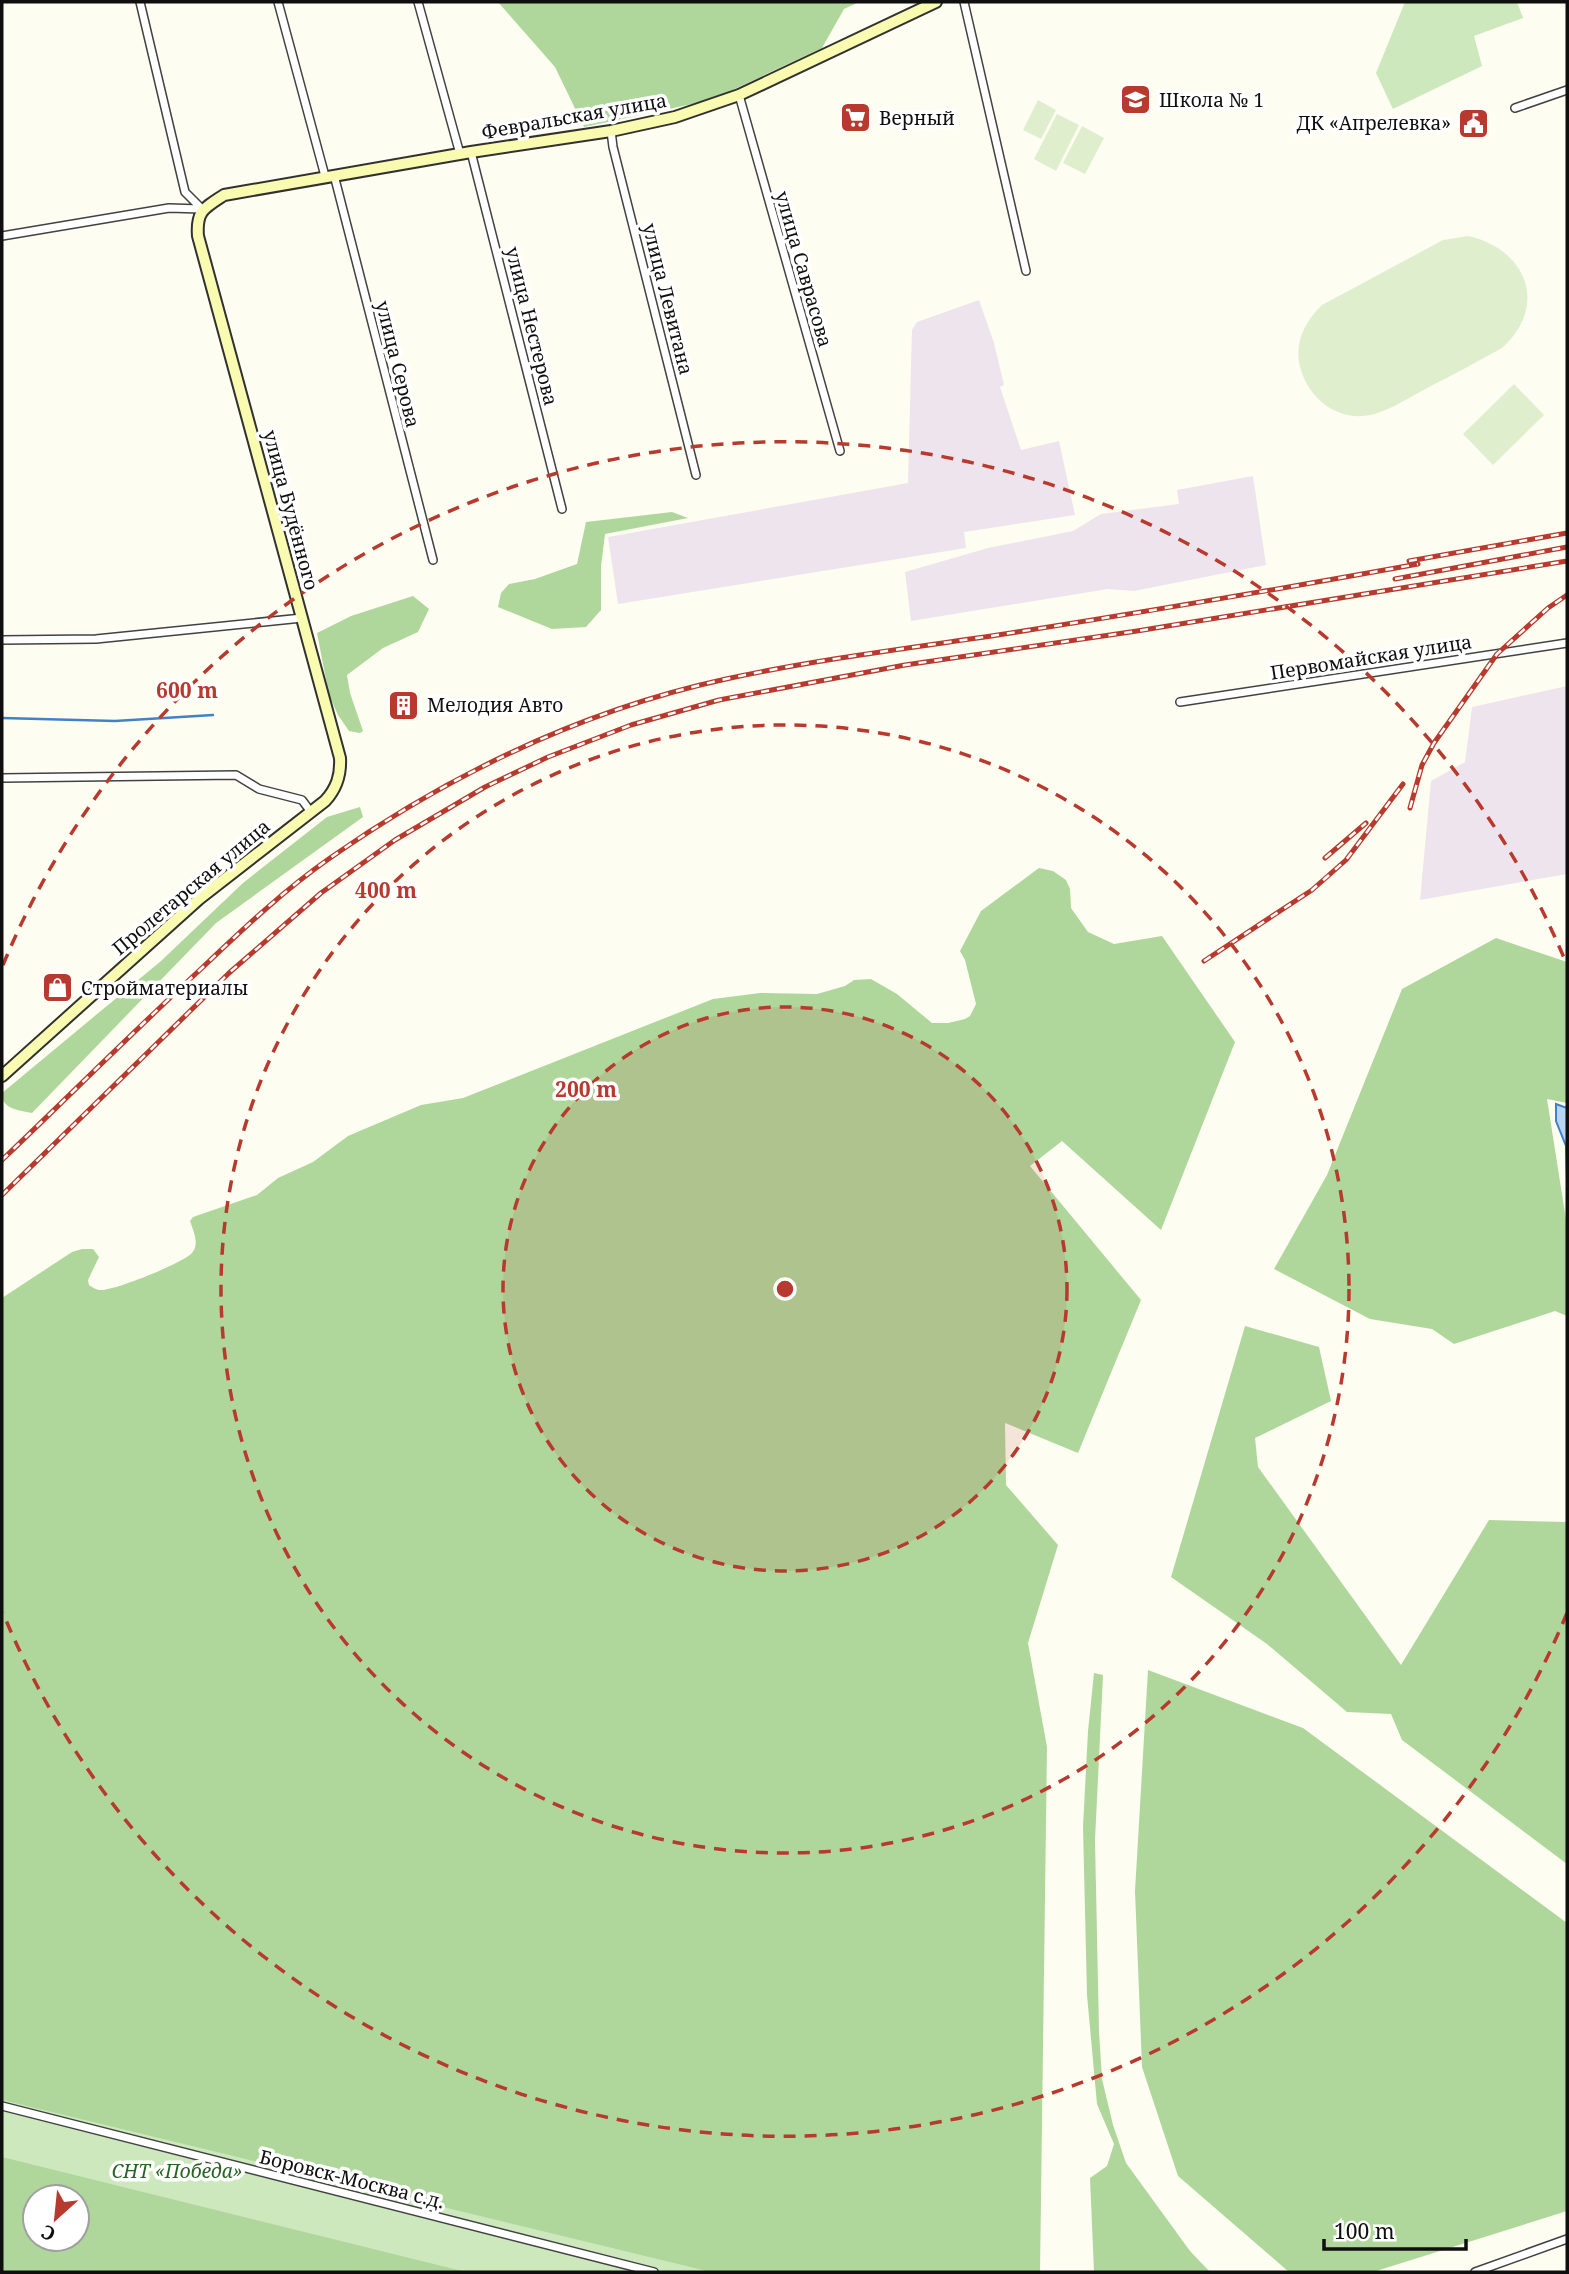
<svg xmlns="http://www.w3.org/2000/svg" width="1569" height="2274" viewBox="0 0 1569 2274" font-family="'Noto Serif',serif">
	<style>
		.industrial { fill: #ede4ed }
		.green { fill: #cde8bc }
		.forest { fill: #afd79c; fill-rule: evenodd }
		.pitch { fill: #dfefcd }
		.water { fill: #b8d5f3; stroke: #4381c7; stroke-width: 2 }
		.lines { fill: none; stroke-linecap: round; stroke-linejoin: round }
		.stream { stroke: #4381c7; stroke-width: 2.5 }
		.street-casing { stroke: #424242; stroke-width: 10 }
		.secondary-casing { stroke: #313131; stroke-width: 14 }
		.street { stroke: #fff; stroke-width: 7 }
		.secondary { stroke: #f9fbb0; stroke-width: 10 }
		.rail-casing { stroke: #b8392d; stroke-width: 5 }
		.rail { stroke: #fff; stroke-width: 2.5; stroke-dasharray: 8; stroke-linecap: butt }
		.ring { fill: none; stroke: #b8392d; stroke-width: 3.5; stroke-dasharray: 12 9 }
		.labels { text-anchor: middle; stroke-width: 7; stroke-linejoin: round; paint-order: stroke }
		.poi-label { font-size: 19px; fill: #0f0f0f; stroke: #fff; text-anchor: start }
		.street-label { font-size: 19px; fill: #0f0f0f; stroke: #fff }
		.park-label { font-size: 19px; font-style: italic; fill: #276422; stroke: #fff }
		.centre { fill: #b8392d; stroke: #fff; stroke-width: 3.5 }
		.ring-label { font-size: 21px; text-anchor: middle; font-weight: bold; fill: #b8392d; stroke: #fff; stroke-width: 7; stroke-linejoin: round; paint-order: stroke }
	</style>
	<rect width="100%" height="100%" fill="#fefdf1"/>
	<path class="industrial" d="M979 300 994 343 1004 385 1000 387 1021 450 1059 441 1075 515 964 532 966 548 618 604 608 537 908 483 912 330 917 322Z
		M1253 476 1266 565 1134 591 1108 589 911 621 905 572 988 548 1073 531 1101 514 1179 504 1177 490Z
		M1567 686V874L1420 900 1431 781 1465 762 1472 707Z"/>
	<path class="green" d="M1405 2H1517L1523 18 1474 36 1482 66 1393 109 1376 73Z
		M2 2095 722 2272H458L2 2160Z"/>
	<path class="forest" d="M498 2H859L844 9 822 48 711 100 584 127 555 67Z
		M672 512 688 518 605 534 601 566V610L586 627 552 629 498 607 501 593 509 584 535 579 577 564 586 522Z
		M413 596 429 609 418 632 383 648 347 675 350 693 363 731 360 733 349 731 338 715 329 695 317 633 351 616Z
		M360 807 363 817 216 923 32 1113C19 1110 2 1110 2 1093L161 961 243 883 327 817Z
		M1039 868 1053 871 1066 880 1070 889 1071 908 1088 932 1114 944 1162 936 1235 1042 1161 1230 1062 1141 1030 1166 1141 1300 1078 1453 1005 1423 1006 1485 1058 1545 1028 1643 1047 1747 1040 2272H711L2 2100V1298L72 1252 82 1249H93L99 1257 88 1280 89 1285C90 1286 97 1290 99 1290 112 1292 183 1263 192 1253 200 1244 193 1230 190 1221L193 1217 257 1195 278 1178 313 1162 348 1136 421 1105 463 1098 713 999 760 993 817 994 845 986 854 980 871 979 897 994 932 1023H948L965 1019 970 1016 976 1004 965 960 960 951 981 911Z
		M1496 938 1567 962V1103L1547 1099 1567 1226V1316L1555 1311 1454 1344 1432 1329 1370 1319 1274 1269 1327 1175 1402 989Z
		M1245 1326 1319 1347 1331 1401 1255 1438 1258 1467 1401 1665 1489 1520 1567 1522V1864L1402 1740 1391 1714 1347 1712 1267 1644 1171 1577Z
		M1148 1670 1303 1728 1567 1923V2211L1373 2272H1289L1178 2176 1142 2067 1135 1891Z
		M1094 1673 1103 1675 1095 1840 1099 2031 1102 2079 1113 2125 1126 2163 1190 2251 1210 2272H1094L1090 2178 1107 2166 1114 2144 1097 2104 1087 1995 1083 1827 1088 1731Z
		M2 2157 466 2272H2ZM77 2197V2239H35V2197Z"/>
	<path class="pitch" d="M1038 100 1056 110 1041 139 1023 130Z
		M1057 114 1079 125 1056 171 1034 159Z
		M1082 126 1104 138 1085 174 1063 163Z
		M1468 236C1527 249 1549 306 1502 348 1478 361 1455 374 1431 386 1415 394 1399 405 1383 411 1346 427 1310 404 1300 367 1294 343 1305 321 1322 305L1443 240Z
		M1514 384 1544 415 1493 465 1463 434Z"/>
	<path class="water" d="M1556 1104 1567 1108V1180L1566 1146 1556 1121Z"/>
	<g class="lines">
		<path class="stream" d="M2 718 115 721 213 715"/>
		<defs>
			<path id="street" d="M140 2 185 192 202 209
				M278 2 325 176
				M418 2 460 154
				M964 2 1026 271
				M739 95 840 451
				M1515 108 1567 90
				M611 131 613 147 696 475
				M471 152 562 509
				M334 175 433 560
				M2 236 169 208 201 209
				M2 640 96 639 302 618
				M1180 702 1567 643
				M2 778 236 775 259 789 302 800 311 812
				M2 2106 654 2272
				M1475 2272 1567 2239"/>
			<path id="secondary" d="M2 1076 199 899 325 801C337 788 341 775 340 758L198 236C196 211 204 208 224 195L471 152 611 131 675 117 739 95 936 2"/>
		</defs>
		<use href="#street" class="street-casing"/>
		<use href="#secondary" class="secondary-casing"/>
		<use href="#street" class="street"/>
		<use href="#secondary" class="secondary"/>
		<defs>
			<path id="rail" d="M1409 561 1567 533
				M1395 579 1567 547
				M1410 808 1422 765 1434 743 1497 654 1548 608 1567 595
				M1325 858 1366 823
				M1204 961 1312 890 1346 860 1403 784
				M2 1160C69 1096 135 1030 203 967 243 929 284 890 330 858 449 775 583 710 726 679 822 658 921 647 1017 632 1151 611 1285 588 1418 564
				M2 1195 229 973 321 893 395 840 485 787 548 757 631 725 719 700 905 665 1137 631 1567 561"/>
		</defs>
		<use href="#rail" class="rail-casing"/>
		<use href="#rail" class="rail"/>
	</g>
	<circle cx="785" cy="1289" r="282" fill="#b8392d" fill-opacity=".12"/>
	<g class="ring">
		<circle cx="785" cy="1289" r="282"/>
		<circle cx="785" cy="1289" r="564"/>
		<path d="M1567 1613A846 846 0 0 1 3 1613M3 965A846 846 0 0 1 1567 965"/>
	</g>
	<defs>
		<symbol id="school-square" viewBox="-11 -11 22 22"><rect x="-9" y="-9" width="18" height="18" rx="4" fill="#b8392d" stroke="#fff"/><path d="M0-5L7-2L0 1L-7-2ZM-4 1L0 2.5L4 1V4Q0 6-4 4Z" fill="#fff"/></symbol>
		<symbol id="supermarket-square" viewBox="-11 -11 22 22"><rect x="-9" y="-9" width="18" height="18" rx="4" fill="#b8392d" stroke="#fff"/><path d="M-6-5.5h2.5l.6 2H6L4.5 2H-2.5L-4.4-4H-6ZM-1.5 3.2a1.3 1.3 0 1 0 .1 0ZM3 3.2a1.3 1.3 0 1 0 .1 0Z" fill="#fff"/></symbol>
		<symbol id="civic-square" viewBox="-11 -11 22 22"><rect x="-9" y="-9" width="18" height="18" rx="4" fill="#b8392d" stroke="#fff"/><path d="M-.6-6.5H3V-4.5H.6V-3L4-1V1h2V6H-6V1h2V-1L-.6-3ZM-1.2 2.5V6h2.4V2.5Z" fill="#fff"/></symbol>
		<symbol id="building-square" viewBox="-11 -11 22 22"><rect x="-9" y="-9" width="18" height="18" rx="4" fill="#b8392d" stroke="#fff"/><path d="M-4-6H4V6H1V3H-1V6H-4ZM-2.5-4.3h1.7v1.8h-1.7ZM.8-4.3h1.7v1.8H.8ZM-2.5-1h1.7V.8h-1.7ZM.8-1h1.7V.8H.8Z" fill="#fff"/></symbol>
		<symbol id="shop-square" viewBox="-11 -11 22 22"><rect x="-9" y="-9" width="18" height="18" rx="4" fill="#b8392d" stroke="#fff"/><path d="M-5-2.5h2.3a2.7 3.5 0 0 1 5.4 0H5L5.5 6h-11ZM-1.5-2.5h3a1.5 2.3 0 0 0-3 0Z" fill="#fff"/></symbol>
	</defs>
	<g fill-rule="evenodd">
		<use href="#school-square" x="1118" y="82" width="35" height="35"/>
		<use href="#supermarket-square" x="838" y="100" width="35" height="35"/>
		<use href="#civic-square" x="1456" y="106" width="35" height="35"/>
		<use href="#building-square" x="386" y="688" width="35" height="35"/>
		<use href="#shop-square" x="40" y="970" width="35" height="35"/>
	</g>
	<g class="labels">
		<g class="poi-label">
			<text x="1159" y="107">Школа № 1</text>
			<text x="879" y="125">Верный</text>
			<text x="1451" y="130" text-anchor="end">ДК «Апрелевка»</text>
			<text x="427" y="712">Мелодия Авто</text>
			<text x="81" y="995">Стройматериалы</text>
		</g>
		<g class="street-label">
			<text transform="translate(574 116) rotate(-10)" y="7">Февральская улица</text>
			<text transform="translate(804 269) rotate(74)" y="7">улица Саврасова</text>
			<text transform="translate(668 299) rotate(76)" y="7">улица Левитана</text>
			<text transform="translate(532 326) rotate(76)" y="7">улица Нестерова</text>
			<text transform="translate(398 364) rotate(76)" y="7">улица Серова</text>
			<text transform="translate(291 510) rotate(75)" y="7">улица Будённого</text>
			<text transform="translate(1371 657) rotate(-9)" y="7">Первомайская улица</text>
			<text transform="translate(191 887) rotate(-40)" y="7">Пролетарская улица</text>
			<text transform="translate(352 2179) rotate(14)" y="7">Боровск-Москва с.д.</text>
		</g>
		<g class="park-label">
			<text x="177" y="2178">СНТ «Победа»</text>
		</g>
	</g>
	<circle cx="785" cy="1289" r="10" class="centre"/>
	<g class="ring-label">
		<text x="187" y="698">600 m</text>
		<text x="386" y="898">400 m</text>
		<text x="586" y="1097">200 m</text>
	</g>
	<rect width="1569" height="2274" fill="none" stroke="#0f0f0f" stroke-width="7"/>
	<g transform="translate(56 2218) rotate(207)"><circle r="33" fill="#ffffff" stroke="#9f9f9f" stroke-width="2"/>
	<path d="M0-5L12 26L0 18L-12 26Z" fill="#b8392d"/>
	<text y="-10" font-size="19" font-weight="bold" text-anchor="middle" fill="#0f0f0f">С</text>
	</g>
	<path d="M1324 2239v10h142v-10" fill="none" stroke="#0f0f0f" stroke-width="3.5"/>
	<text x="1334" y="2239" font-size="21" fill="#0f0f0f" stroke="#ffffff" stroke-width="5" paint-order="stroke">100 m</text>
</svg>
